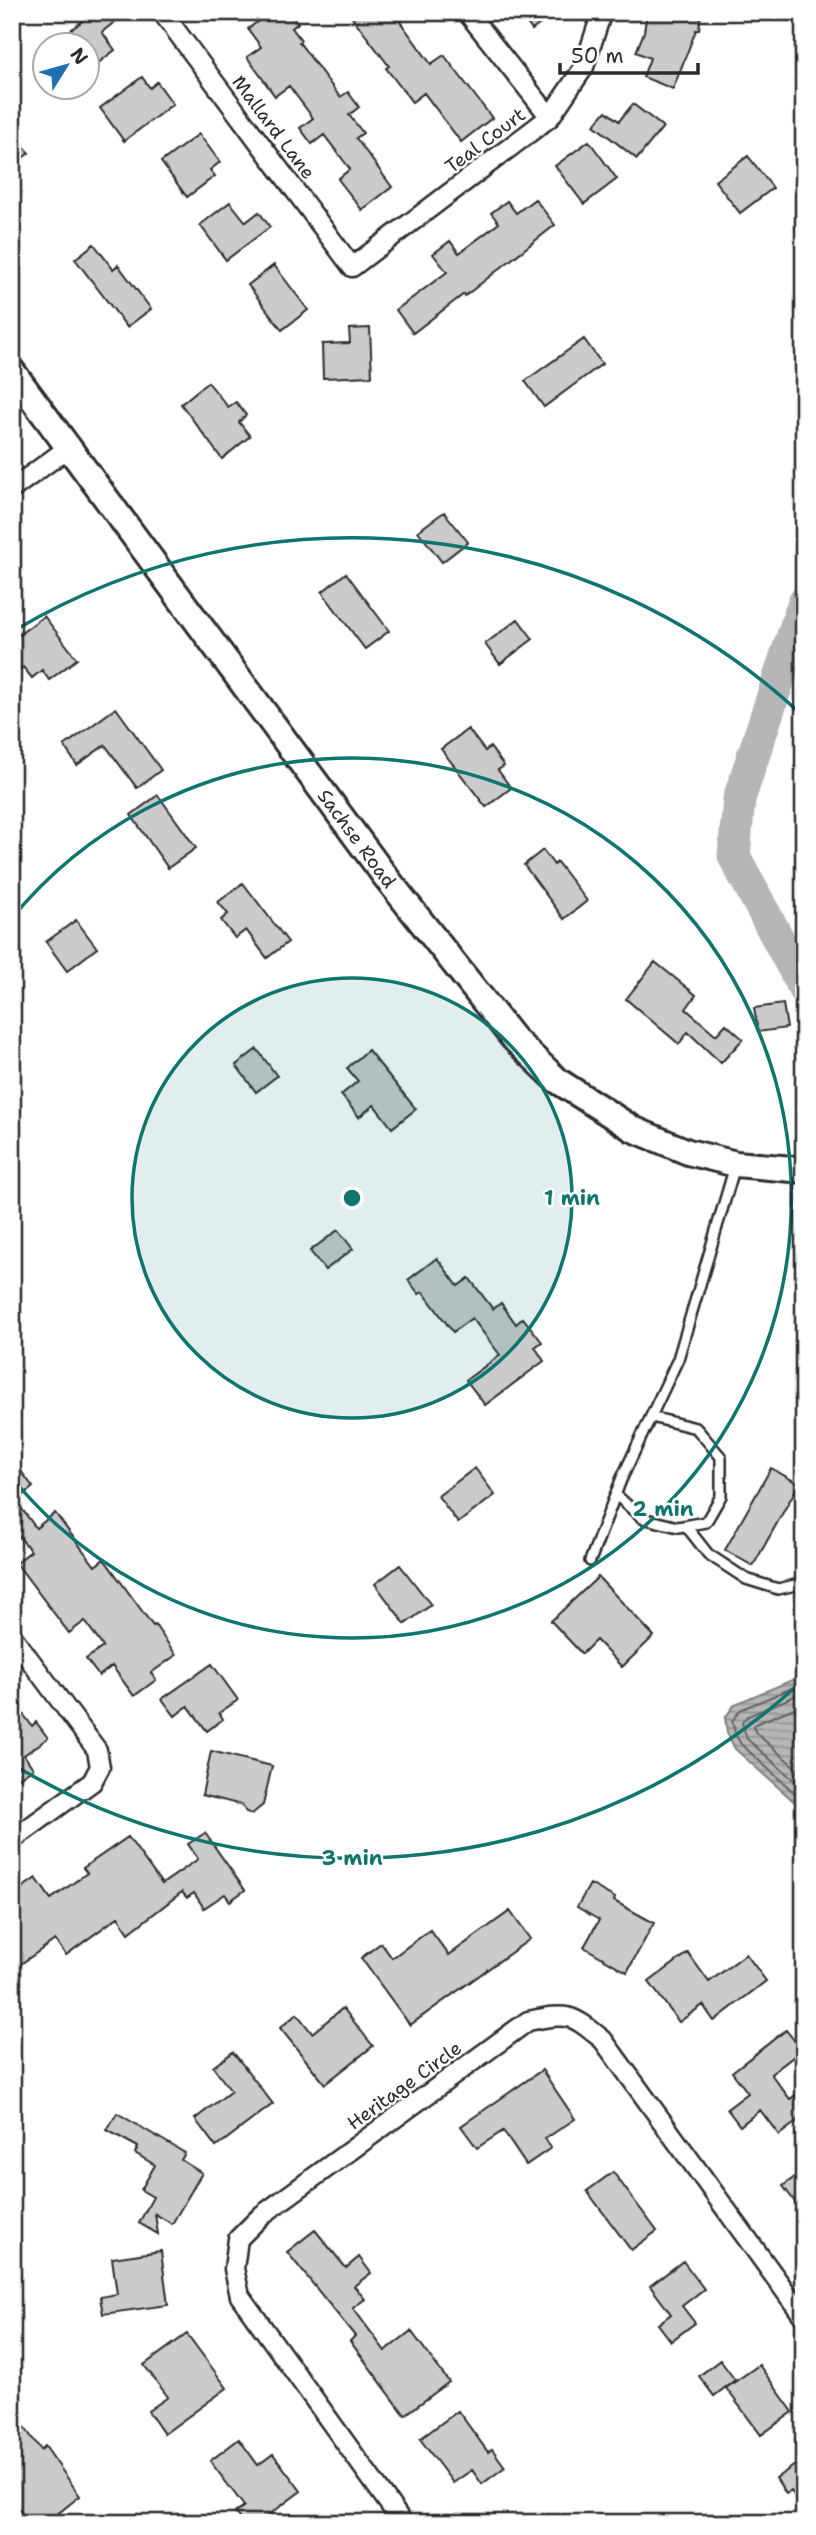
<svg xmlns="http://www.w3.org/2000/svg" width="816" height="2535" viewBox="0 0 816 2535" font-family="'Shantell Sans',sans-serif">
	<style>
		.water { fill: url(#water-rules); stroke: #7e7e7e; stroke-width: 2 }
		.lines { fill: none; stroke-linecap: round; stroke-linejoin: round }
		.shore { stroke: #636363; stroke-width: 2 }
		.river { stroke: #b6b6b6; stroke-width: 33 }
		.building { fill: #cbcbcb; stroke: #2b2b2b; stroke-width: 2 }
		.lane-casing { stroke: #2b2b2b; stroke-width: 14 }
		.street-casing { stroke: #2b2b2b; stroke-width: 23 }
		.secondary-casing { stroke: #2b2b2b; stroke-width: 30 }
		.lane { stroke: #fff; stroke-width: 9 }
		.street { stroke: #fff; stroke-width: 18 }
		.secondary { stroke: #fff; stroke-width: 24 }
		.ring { fill: none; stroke: #0f766e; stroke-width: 3.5 }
		.labels { text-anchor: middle; stroke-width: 5; stroke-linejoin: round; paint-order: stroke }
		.street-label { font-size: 19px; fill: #2b2b2b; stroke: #fff }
		.centre { fill: #0f766e; stroke: #fff; stroke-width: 3.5 }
		.ring-label { font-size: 21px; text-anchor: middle; font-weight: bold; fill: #0f766e; stroke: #fff; stroke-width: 5; stroke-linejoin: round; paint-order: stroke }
	</style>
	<defs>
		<pattern id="water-rules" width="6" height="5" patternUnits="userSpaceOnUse" patternTransform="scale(1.75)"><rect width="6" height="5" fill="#b6b6b6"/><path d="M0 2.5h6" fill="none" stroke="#949494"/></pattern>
	</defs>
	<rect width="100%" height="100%" fill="#fff"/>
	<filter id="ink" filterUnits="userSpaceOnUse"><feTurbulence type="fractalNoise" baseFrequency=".0143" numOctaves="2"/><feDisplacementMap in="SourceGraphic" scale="14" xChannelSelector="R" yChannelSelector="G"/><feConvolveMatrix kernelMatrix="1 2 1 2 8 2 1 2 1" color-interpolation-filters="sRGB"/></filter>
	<g filter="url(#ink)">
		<path class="water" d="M804 1675V1805L797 1804 735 1749 727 1733 725 1718 735 1704Z"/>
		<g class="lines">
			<path class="shore" d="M804 1683 740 1710 732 1721 736 1736 741 1744 799 1797 804 1798
				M804 1692 746 1717 742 1723 747 1739 804 1789
				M804 1704 755 1724 753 1727 756 1733 804 1775"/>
			<path class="river" d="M804 602 739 799 734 856 804 988"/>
		</g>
		<path class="building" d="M94 12H111L117 20 102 32 115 50 88 71V46H50Z
			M270 12H289L298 23 292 28 301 40 299 42 340 97 348 92 359 107 349 115 363 133 356 138 392 187 362 210 338 179 350 169 324 135 312 144 300 128 313 118 289 86 275 96 247 57 261 47 248 29Z
			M348 12H393L431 64 444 55 492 118 461 142 424 93 412 102 386 68 389 66Z
			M519 12H556L532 30Z
			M647 12H701L699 30H696L673 89 643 77 650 58 636 52 644 32Z
			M142 77 150 88 157 82 173 104 124 141 100 108Z
			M633 104 663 127 637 159 594 125 606 111 619 121Z
			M12 131 29 153 12 166Z
			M199 134 220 162 210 170 215 176 187 197 161 162Z
			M589 141 617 179 584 204 555 166Z
			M748 156 773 188 740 213 715 181Z
			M535 199 555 225 465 296 464 294 413 333 396 310 447 272 433 254 450 241 459 253 499 223 491 213 507 201 516 213Z
			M230 202 246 222 259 212 270 227 226 260 200 225Z
			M94 244 113 269 118 265 151 309 127 327 75 259Z
			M274 265 308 310 282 330 248 285Z
			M370 328 372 376 323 378 322 344 350 343 349 329Z
			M584 339 602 364 544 407 525 381Z
			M208 382 228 407 236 402 246 415 239 422 250 436 222 459 181 404Z
			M444 512 468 542 442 562 418 531Z
			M346 573 389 631 365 649 322 592Z
			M44 616 77 659 49 680 42 670 32 678 23 667 12 675V640Z
			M518 619 533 639 500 664 485 644Z
			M116 708 161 770 137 788 105 745 77 765 64 746Z
			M468 729 485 751 490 747 504 766 498 770 511 788 486 807 441 749Z
			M158 795 196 848 168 868 131 815Z
			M543 850 554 865 557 862 587 901 564 919 524 865Z
			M243 883 288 942 267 958 246 930 235 938 221 920 228 914 218 902Z
			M76 920 97 948 67 971 46 942Z
			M655 962 696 995 686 1009 716 1035 726 1024 743 1039 721 1063 688 1032 679 1044 626 999Z
			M783 1004 787 1028 758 1032 754 1008Z
			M257 1049 277 1076 256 1092 236 1065Z
			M368 1050 416 1109 392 1128 374 1105 359 1117 341 1095 358 1081 347 1068Z
			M338 1230 353 1249 325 1270 310 1251Z
			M437 1258 458 1286 469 1278 493 1309 501 1303 516 1324 523 1318 542 1342 535 1347 544 1361 485 1405 466 1380 500 1355 472 1318 453 1332 423 1292 419 1294 408 1280Z
			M12 1459 33 1487 16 1501 36 1528 55 1513 95 1566 104 1559 153 1626 155 1625 176 1655 151 1673 156 1680 134 1696 112 1666 99 1676 86 1659 103 1647 85 1621 69 1633 16 1563 31 1551 12 1528Z
			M475 1468 495 1495 458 1523 438 1496Z
			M771 1468 799 1484 753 1566 725 1550Z
			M400 1565 431 1605 405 1624 375 1584Z
			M598 1577 654 1636 622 1667 596 1640 582 1654 551 1621Z
			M212 1664 238 1700 219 1713 223 1719 207 1731 188 1706 175 1716 162 1699Z
			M12 1699 32 1726 36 1722 48 1738 24 1755 33 1768 12 1783Z
			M211 1751 272 1766 263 1805 252 1814 246 1812 242 1805 202 1795Z
			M205 1833 245 1890 230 1901 225 1894 204 1908 194 1893 187 1898 182 1892 129 1933 118 1917 66 1955 55 1940 12 1970V1895L36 1878 51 1899 87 1873 83 1868 128 1837 162 1884 198 1859 188 1844Z
			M590 1884 615 1898 614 1901 654 1923 627 1972 584 1947 599 1920 577 1907Z
			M510 1911 530 1939 410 2025 361 1958 381 1943 392 1958 430 1930 449 1955Z
			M688 1953 709 1982 746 1954 766 1981 714 2021 703 2005 679 2022 649 1982Z
			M343 2008 373 2046 325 2084 280 2028 297 2014 312 2033Z
			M786 2030 802 2050 771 2074 790 2099 804 2089V2116L779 2135 760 2110 740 2126 727 2109 748 2093 732 2072Z
			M233 2052 273 2104 216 2147 195 2119 231 2091 213 2067Z
			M542 2070 575 2119 545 2139 551 2148 526 2165 503 2131 477 2148 461 2126Z
			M117 2113 185 2153 181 2160 202 2173 172 2224 155 2214 158 2234 139 2223 153 2197 141 2190 155 2165 135 2153 138 2147 107 2130Z
			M804 2170V2214L783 2186Z
			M613 2172 657 2231 631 2250 587 2191Z
			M315 2230 346 2268 359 2257 371 2273 354 2286 365 2299 353 2308 385 2351 411 2331 449 2382 405 2415 350 2341 355 2336 287 2252Z
			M161 2251 168 2305 103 2314 100 2297 117 2294 112 2258Z
			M683 2261 704 2289 682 2306 695 2323 671 2341 658 2324 671 2314 650 2286Z
			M187 2334 227 2388 164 2434 148 2411 168 2397 144 2365Z
			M720 2360 735 2380 714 2396 699 2376Z
			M759 2365 793 2412 761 2435 726 2388Z
			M458 2411 488 2452 492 2449 505 2467 482 2484 472 2470 453 2483 420 2439Z
			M22 2424 41 2450 45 2446 80 2496 46 2523H29L12 2500V2432Z
			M239 2439 258 2465 273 2454 301 2491 258 2523H243L235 2513 244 2506 210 2461Z
			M804 2459V2509L791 2491 786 2494 776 2478Z"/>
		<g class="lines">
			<defs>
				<path id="lane" d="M616 1495 642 1518 678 1527 706 1522 721 1496V1457L696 1428 651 1417
					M803 1510 804 1514
					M686 1526 708 1554 746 1579 778 1589 804 1583
					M590 1561 621 1480 678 1359 735 1166"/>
				<path id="street" d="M162 12 352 267 550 117 584 67 602 12
					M467 12 550 117
					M12 489 68 448
					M12 1636 97 1750 100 1767 92 1782 12 1840
					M403 2523 240 2296 234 2269 238 2239 262 2215 528 2021C569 2013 570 2013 603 2040L804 2317"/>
				<g id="secondary">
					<path id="s1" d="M12 371 385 876 513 1038 558 1081 633 1129 688 1152 736 1164 804 1170"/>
				</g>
			</defs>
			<use href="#lane" class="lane-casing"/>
			<use href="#street" class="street-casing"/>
			<use href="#secondary" class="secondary-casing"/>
			<use href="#lane" class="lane"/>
			<use href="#street" class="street"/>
			<use href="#secondary" class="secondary"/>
		</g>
	</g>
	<circle cx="352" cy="1198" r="220" fill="#0f766e" fill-opacity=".12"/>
	<g class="ring">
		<circle cx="352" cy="1198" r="220"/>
		<path d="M12 918A440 440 0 1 1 12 1478"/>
		<path d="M802 1681A660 660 0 0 1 17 1767M17 629A660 660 0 0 1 802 715"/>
	</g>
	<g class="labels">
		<g class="street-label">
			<text transform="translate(274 127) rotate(53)" y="7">Mallard Lane</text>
			<text transform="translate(485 140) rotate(-37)" y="7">Teal Court</text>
			<text dy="7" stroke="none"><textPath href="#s1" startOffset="581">Sachse Road</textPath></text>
			<text transform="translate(404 2085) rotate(-36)" y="7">Heritage Circle</text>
		</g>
	</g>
	<circle cx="352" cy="1198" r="10" class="centre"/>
	<g class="ring-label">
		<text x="572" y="1205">1 min</text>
		<text x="663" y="1516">2 min</text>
		<text x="352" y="1865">3 min</text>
	</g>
	<rect width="816" height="2535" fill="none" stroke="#fff" stroke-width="42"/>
	<rect x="21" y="21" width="774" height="2493" fill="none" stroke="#2b2b2b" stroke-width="2.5" filter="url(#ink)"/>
	<g transform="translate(66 66) rotate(53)"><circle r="33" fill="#ffffff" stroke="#aaaaaa" stroke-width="2"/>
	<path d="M0-5L12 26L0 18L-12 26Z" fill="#1f6fb2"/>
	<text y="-10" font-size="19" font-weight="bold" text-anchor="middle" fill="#2b2b2b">N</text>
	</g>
	<path d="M560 63v10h138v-10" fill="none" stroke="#2b2b2b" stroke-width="3.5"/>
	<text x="571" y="63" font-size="21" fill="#2b2b2b" stroke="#ffffff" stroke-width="5" paint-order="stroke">50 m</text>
</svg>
